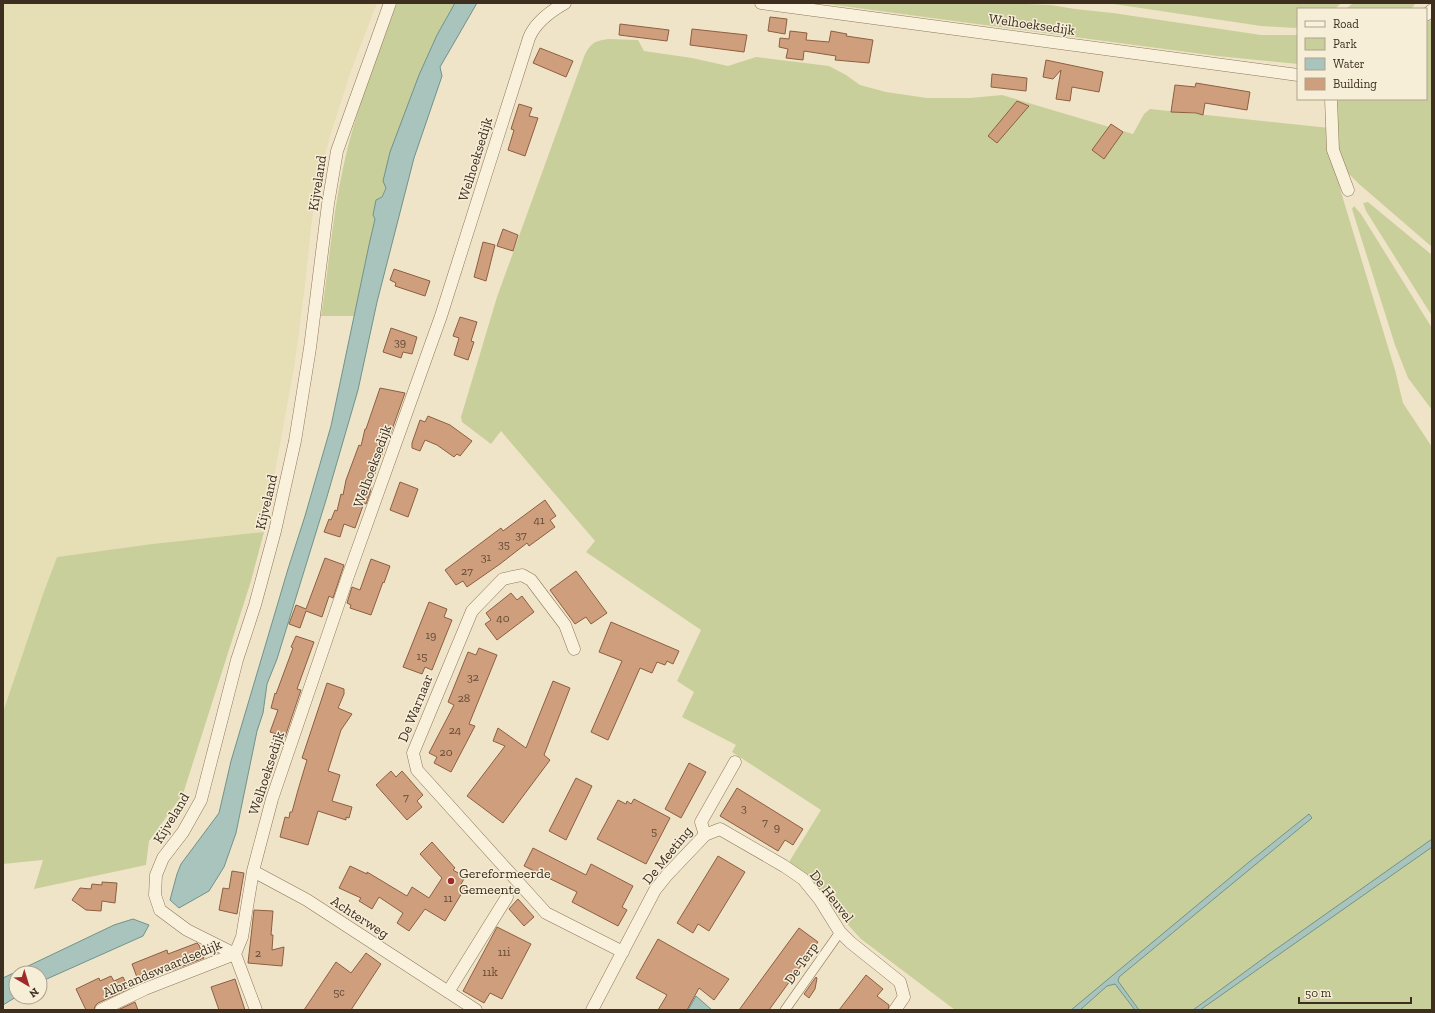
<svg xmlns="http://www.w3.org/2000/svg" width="1435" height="1013" viewBox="0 0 1435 1013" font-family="'Zilla Slab',serif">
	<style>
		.farmland { fill: #e6deb5 }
		.green { fill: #c9cf9b }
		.water { fill: #a9c4bc; stroke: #6f938a }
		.building { fill: #cf9f7d; stroke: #8d5f41 }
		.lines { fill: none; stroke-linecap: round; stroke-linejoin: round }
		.pedestrian-casing { stroke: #8d765c; stroke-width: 10 }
		.minor-casing { stroke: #8d765c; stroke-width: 13 }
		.pedestrian { stroke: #faf1dc; stroke-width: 9 }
		.minor { stroke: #faf1dc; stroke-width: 12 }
		.poi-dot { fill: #9e2a2b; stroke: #f7eed8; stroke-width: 1.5 }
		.labels { text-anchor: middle; stroke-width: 3; stroke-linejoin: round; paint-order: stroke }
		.number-label { font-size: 12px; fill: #624a37 }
		.street-label { font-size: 14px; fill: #3d2e20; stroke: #f7eed8 }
		.poi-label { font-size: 14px; fill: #3d2e20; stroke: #f7eed8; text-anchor: start }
	</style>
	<rect width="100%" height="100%" fill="#f0e4c8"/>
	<path class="farmland" d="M3 3H377L351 71 330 136 322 167 312 219 305 285 295 362 264 532 152 544 57 557 43 594 3 712Z"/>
	<path class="green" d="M397 3H455L437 35 419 75 386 187 373 215 375 219 354 316H321C329 267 332 217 343 168 355 112 376 57 397 3Z
		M820 3H1019L1026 4 1051 5 1075 9 1113 13 1261 35H1298V64L1217 56Z
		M1107 3H1341L1335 9H1298V27L1295 28 1261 26Z
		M1353 3H1416L1411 9H1346Z
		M1432 20V247L1359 184 1344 169 1338 159 1335 108 1339 99H1426V23Z
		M609 39 638 40 644 51 692 58 728 66 756 57 829 66 846 75 860 85 886 92 927 98H970L1002 95 1133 134 1144 114 1150 109 1330 128 1332 155 1341 192 1395 370 1403 403 1432 447V839L1272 952 1193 1010H1139L1118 981 1119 977 1312 818 1309 814 1249 862 1071 1010H955L861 939 840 916 808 877 789 862 821 810 732 752 736 745 682 717 694 692 677 681 701 630 586 552 595 541 501 431 491 444 462 422 461 417 497 297 585 54C592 42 595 41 609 39Z
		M1368 202 1432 255V316L1366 211 1363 203Z
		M1354 206 1361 214 1432 328V410L1408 378 1395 345 1352 209Z
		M264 532 251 581 183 794 149 841 146 865 34 889 43 860 3 864V712L43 594 57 557 152 544Z
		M1432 847V1010H1200Z
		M1115 984 1135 1010H1080L1107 986Z"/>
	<path class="water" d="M455 3H477L440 67 442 76 414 158 377 302 358 390 326 500 277 659 267 684 263 713 257 731 236 833 224 867 209 891 179 908 170 900 177 874 181 864 219 813 231 761 288 569 305 516 331 426 369 245 375 219 373 215 376 200 382 197 386 188 383 181 390 152 419 75 437 35Z
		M1309 814 1312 818 1119 977 1118 981 1139 1010H1135L1115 984 1107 986 1080 1010H1071L1249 862Z
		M1432 839V847L1200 1010H1193L1272 952Z
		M133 919 149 925 143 936 40 982V973H16V997L3 1005V978L114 925Z
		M696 996 712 1010H688Z"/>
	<path class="building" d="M770 17 787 19 785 34 768 31Z
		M620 24 669 30 667 41 619 35Z
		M692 29 747 35 744 52 690 45Z
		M790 31 807 33 806 40 829 42 831 31 847 34 846 36 873 40 869 63 835 60 836 56 804 51 803 60 786 58 788 49 779 47 780 38 789 39Z
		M540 48 573 61 566 77 533 63Z
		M1046 60 1103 72 1099 92 1072 87 1070 101 1056 99 1061 70 1053 79 1043 77Z
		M992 74 1027 78 1026 91 991 87Z
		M1196 83 1250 92 1247 110 1205 103 1203 115 1196 113 1171 112 1175 85 1195 87Z
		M1017 101 1029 106 997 143 988 136Z
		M519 104 532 108 529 116 538 118 525 156 508 150 514 130 511 129Z
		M1111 124 1123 132 1104 159 1092 150Z
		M503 229 518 235 513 251 497 246Z
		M483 242 495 245 486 281 474 277Z
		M394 269 430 281 425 296 395 286 396 283 390 280Z
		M460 317 477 322 471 341 474 342 468 360 454 355 459 338 453 336Z
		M391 328 417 337 412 354 403 352 401 358 383 352Z
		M380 388 405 393 389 438H388L370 487H371L370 493 366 504 364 503 355 528 344 524 340 537 324 532 329 519 331 520 335 510 337 511 341 494 343 495 346 480 359 445 361 446 365 429H366Z
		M428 416 450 425 472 441 460 456 457 454 454 457 437 445 425 440 420 451 412 448V443L420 420 425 422Z
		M400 482 418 489 408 517 390 510Z
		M545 500 556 516 550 520 555 527 529 546 527 543 500 564 467 587 463 581 456 585 445 570 501 528 503 531Z
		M325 558 344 565 333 598 329 596 322 617 306 611 300 628 289 624 296 605 306 609Z
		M371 559 390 566 384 583 383 582 371 615 350 608 351 605 347 603 352 587 360 590Z
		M576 571 607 613 591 624 586 617 575 624 550 590Z
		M511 593 517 600 522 596 534 612 497 640 485 624 491 620 486 613Z
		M429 602 447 609 444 617 452 620 432 670 425 667 422 674 403 667Z
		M611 622 679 651 673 664 667 661 665 665 657 662 652 673 640 668 608 740 591 732 622 661 599 652Z
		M296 636 314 642 297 689 301 690 285 737 270 732 278 710 271 708 275 693 276 694 293 648 291 647Z
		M479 648 497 655 469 724 475 726 451 772 434 763 437 757 429 753 454 705 448 702 468 652 476 655Z
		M553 681 570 688 544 755 550 760 503 823 467 796 505 746 493 741 498 728 526 748Z
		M327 683 344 689V694L338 708 352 714 341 730 328 771 340 775 332 801 352 807 349 818 346 817V820L318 811 308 845 280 837 285 817 289 818 290 812H292L298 790 307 760 302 758Z
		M689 763 706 772 681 818 665 809Z
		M391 771 396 777 402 771 423 795 417 801 422 807 407 820 376 785Z
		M576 778 592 786 566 840 549 831Z
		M737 788 803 829 793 845 785 840 778 851 720 816Z
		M634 799 670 818 646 864 597 839 618 800 626 804 627 801 631 804Z
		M432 842 455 868 453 870 465 877 460 886 465 888 445 921 425 909 409 931 397 923 403 913 379 897 372 909 359 901 361 898 339 888 350 866 367 874V872L407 896 412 887 429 898 442 878 420 854Z
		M533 848 586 875 591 864 633 886 622 907 627 910 618 926 572 902 577 892 524 866Z
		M718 856 745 872 709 931 698 924 693 933 677 923Z
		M232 871 244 873 237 914 219 910 223 888 229 889Z
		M102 882 117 883 115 903 102 901 101 911 86 910 72 900 80 888 91 889 92 884 102 885Z
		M518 899 534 917 524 926 509 909Z
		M254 910 273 911 271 935H273L272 950 284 947 282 966 248 963Z
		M497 927 531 944 502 999 490 993 484 1003 463 991Z
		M799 928 818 942 769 1010H739Z
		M658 939 729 979 714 1000 699 988 687 1010H658L667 995 636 978Z
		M197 943 199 945 204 958 173 970 172 967 138 980 132 964 167 950 168 954Z
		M366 953 381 964 351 1010H304L336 962 351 973Z
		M866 975 883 989 877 996 889 1005 888 1010H839Z
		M111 976 114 981 123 977 129 989 98 1003 95 1006 94 1010H86L76 989 99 978 100 981Z
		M816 977 817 978 815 989 809 998 804 994Z
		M235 979 245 1010H219L211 987Z
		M135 1002 138 1010H118Z"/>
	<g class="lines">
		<defs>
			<path id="pedestrian" d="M785 1010 840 932"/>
			<path id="minor" d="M761 3 1298 75
				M1426 15 1432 10
				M1331 99 1333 150 1348 190
				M574 649 565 625 531 580 522 575 503 579 472 611 413 753 417 770 546 913 623 952
				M705 835 720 829 784 866 803 879 820 900 840 932 850 942 900 982 904 997 895 1010
				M253 871 307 900 476 1010
				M235 954 187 930 160 910 155 895 156 875 163 858 183 832 201 800 237 660 255 605 275 531 295 441 310 348 328 204 337 151 390 3
				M235 954 242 937 253 871 272 799 347 579 441 316 529 38C535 22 551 11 565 3
				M235 954 256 1010
				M448 992 507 897
				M101 1010 145 989 235 954
				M592 1010 655 890 667 875 705 835 701 822 735 762"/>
		</defs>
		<use href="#pedestrian" class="pedestrian-casing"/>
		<use href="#minor" class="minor-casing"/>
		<use href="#pedestrian" class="pedestrian"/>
		<use href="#minor" class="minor"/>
	</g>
	<circle class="poi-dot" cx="451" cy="881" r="4"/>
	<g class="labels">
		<g class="number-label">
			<text x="400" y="346">39</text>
			<text x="539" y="524">41</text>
			<text x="521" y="539">37</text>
			<text x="504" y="548">35</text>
			<text x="486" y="561">31</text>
			<text x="467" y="575">27</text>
			<text x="503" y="622">40</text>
			<text x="431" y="639">19</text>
			<text x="422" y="660">15</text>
			<text x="473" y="681">32</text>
			<text x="464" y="702">28</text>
			<text x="455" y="734">24</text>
			<text x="446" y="756">20</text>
			<text x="406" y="801">7</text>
			<text x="744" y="812">3</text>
			<text x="765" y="826">7</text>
			<text x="777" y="831">9</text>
			<text x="654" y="835">5</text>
			<text x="448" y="902">11</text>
			<text x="504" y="956">11i</text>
			<text x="258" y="957">2</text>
			<text x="490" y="976">11k</text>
			<text x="339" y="996">5c</text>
		</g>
		<g class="street-label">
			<text transform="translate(1032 24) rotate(8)" y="5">Welhoeksedijk</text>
			<text transform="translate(475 159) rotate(-73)" y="5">Welhoeksedijk</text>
			<text transform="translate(317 183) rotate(-81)" y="5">Kijveland</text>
			<text transform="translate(372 466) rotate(-70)" y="5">Welhoeksedijk</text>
			<text transform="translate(266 502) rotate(-77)" y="5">Kijveland</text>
			<text transform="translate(415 708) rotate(-68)" y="5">De Warnaar</text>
			<text transform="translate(266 773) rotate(-72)" y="5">Welhoeksedijk</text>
			<text transform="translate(171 818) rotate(-59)" y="5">Kijveland</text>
			<text transform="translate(667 855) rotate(-51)" y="5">De Meeting</text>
			<text transform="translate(832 896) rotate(52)" y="5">De Heuvel</text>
			<text transform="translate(360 917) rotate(33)" y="5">Achterweg</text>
			<text transform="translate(801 963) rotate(-55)" y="5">De Terp</text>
			<text transform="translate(162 968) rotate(-23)" y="5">Albrandswaardsedijk</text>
		</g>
		<g class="poi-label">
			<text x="459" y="878">Gereformeerde<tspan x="459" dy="16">Gemeente</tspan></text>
		</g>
	</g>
	<rect width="1435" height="1013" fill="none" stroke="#3d2e20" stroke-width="8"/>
	<rect x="1297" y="8" width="130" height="92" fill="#f7eed8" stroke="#ada18e"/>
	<rect x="1305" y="21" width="20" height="6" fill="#faf1dc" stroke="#ada18e"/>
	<text x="1333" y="28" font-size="12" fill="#3d2e20">Road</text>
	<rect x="1305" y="38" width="20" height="12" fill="#c9cf9b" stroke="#ada18e"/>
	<text x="1333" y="48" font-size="12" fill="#3d2e20">Park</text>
	<rect x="1305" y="58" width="20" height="12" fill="#a9c4bc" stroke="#ada18e"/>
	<text x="1333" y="68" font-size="12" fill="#3d2e20">Water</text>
	<rect x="1305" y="78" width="20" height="12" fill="#cf9f7d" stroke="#ada18e"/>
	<text x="1333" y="88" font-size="12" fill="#3d2e20">Building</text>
	<g transform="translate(28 985) rotate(142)"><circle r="19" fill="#f7eed8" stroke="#ada18e"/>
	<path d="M0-3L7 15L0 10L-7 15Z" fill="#9e2a2b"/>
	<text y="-6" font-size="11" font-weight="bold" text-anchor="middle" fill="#3d2e20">N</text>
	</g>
	<path d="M1299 997v6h112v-6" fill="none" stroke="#3d2e20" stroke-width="2"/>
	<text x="1305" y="997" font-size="12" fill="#3d2e20" stroke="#f7eed8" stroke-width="3" paint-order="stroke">50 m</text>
</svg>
